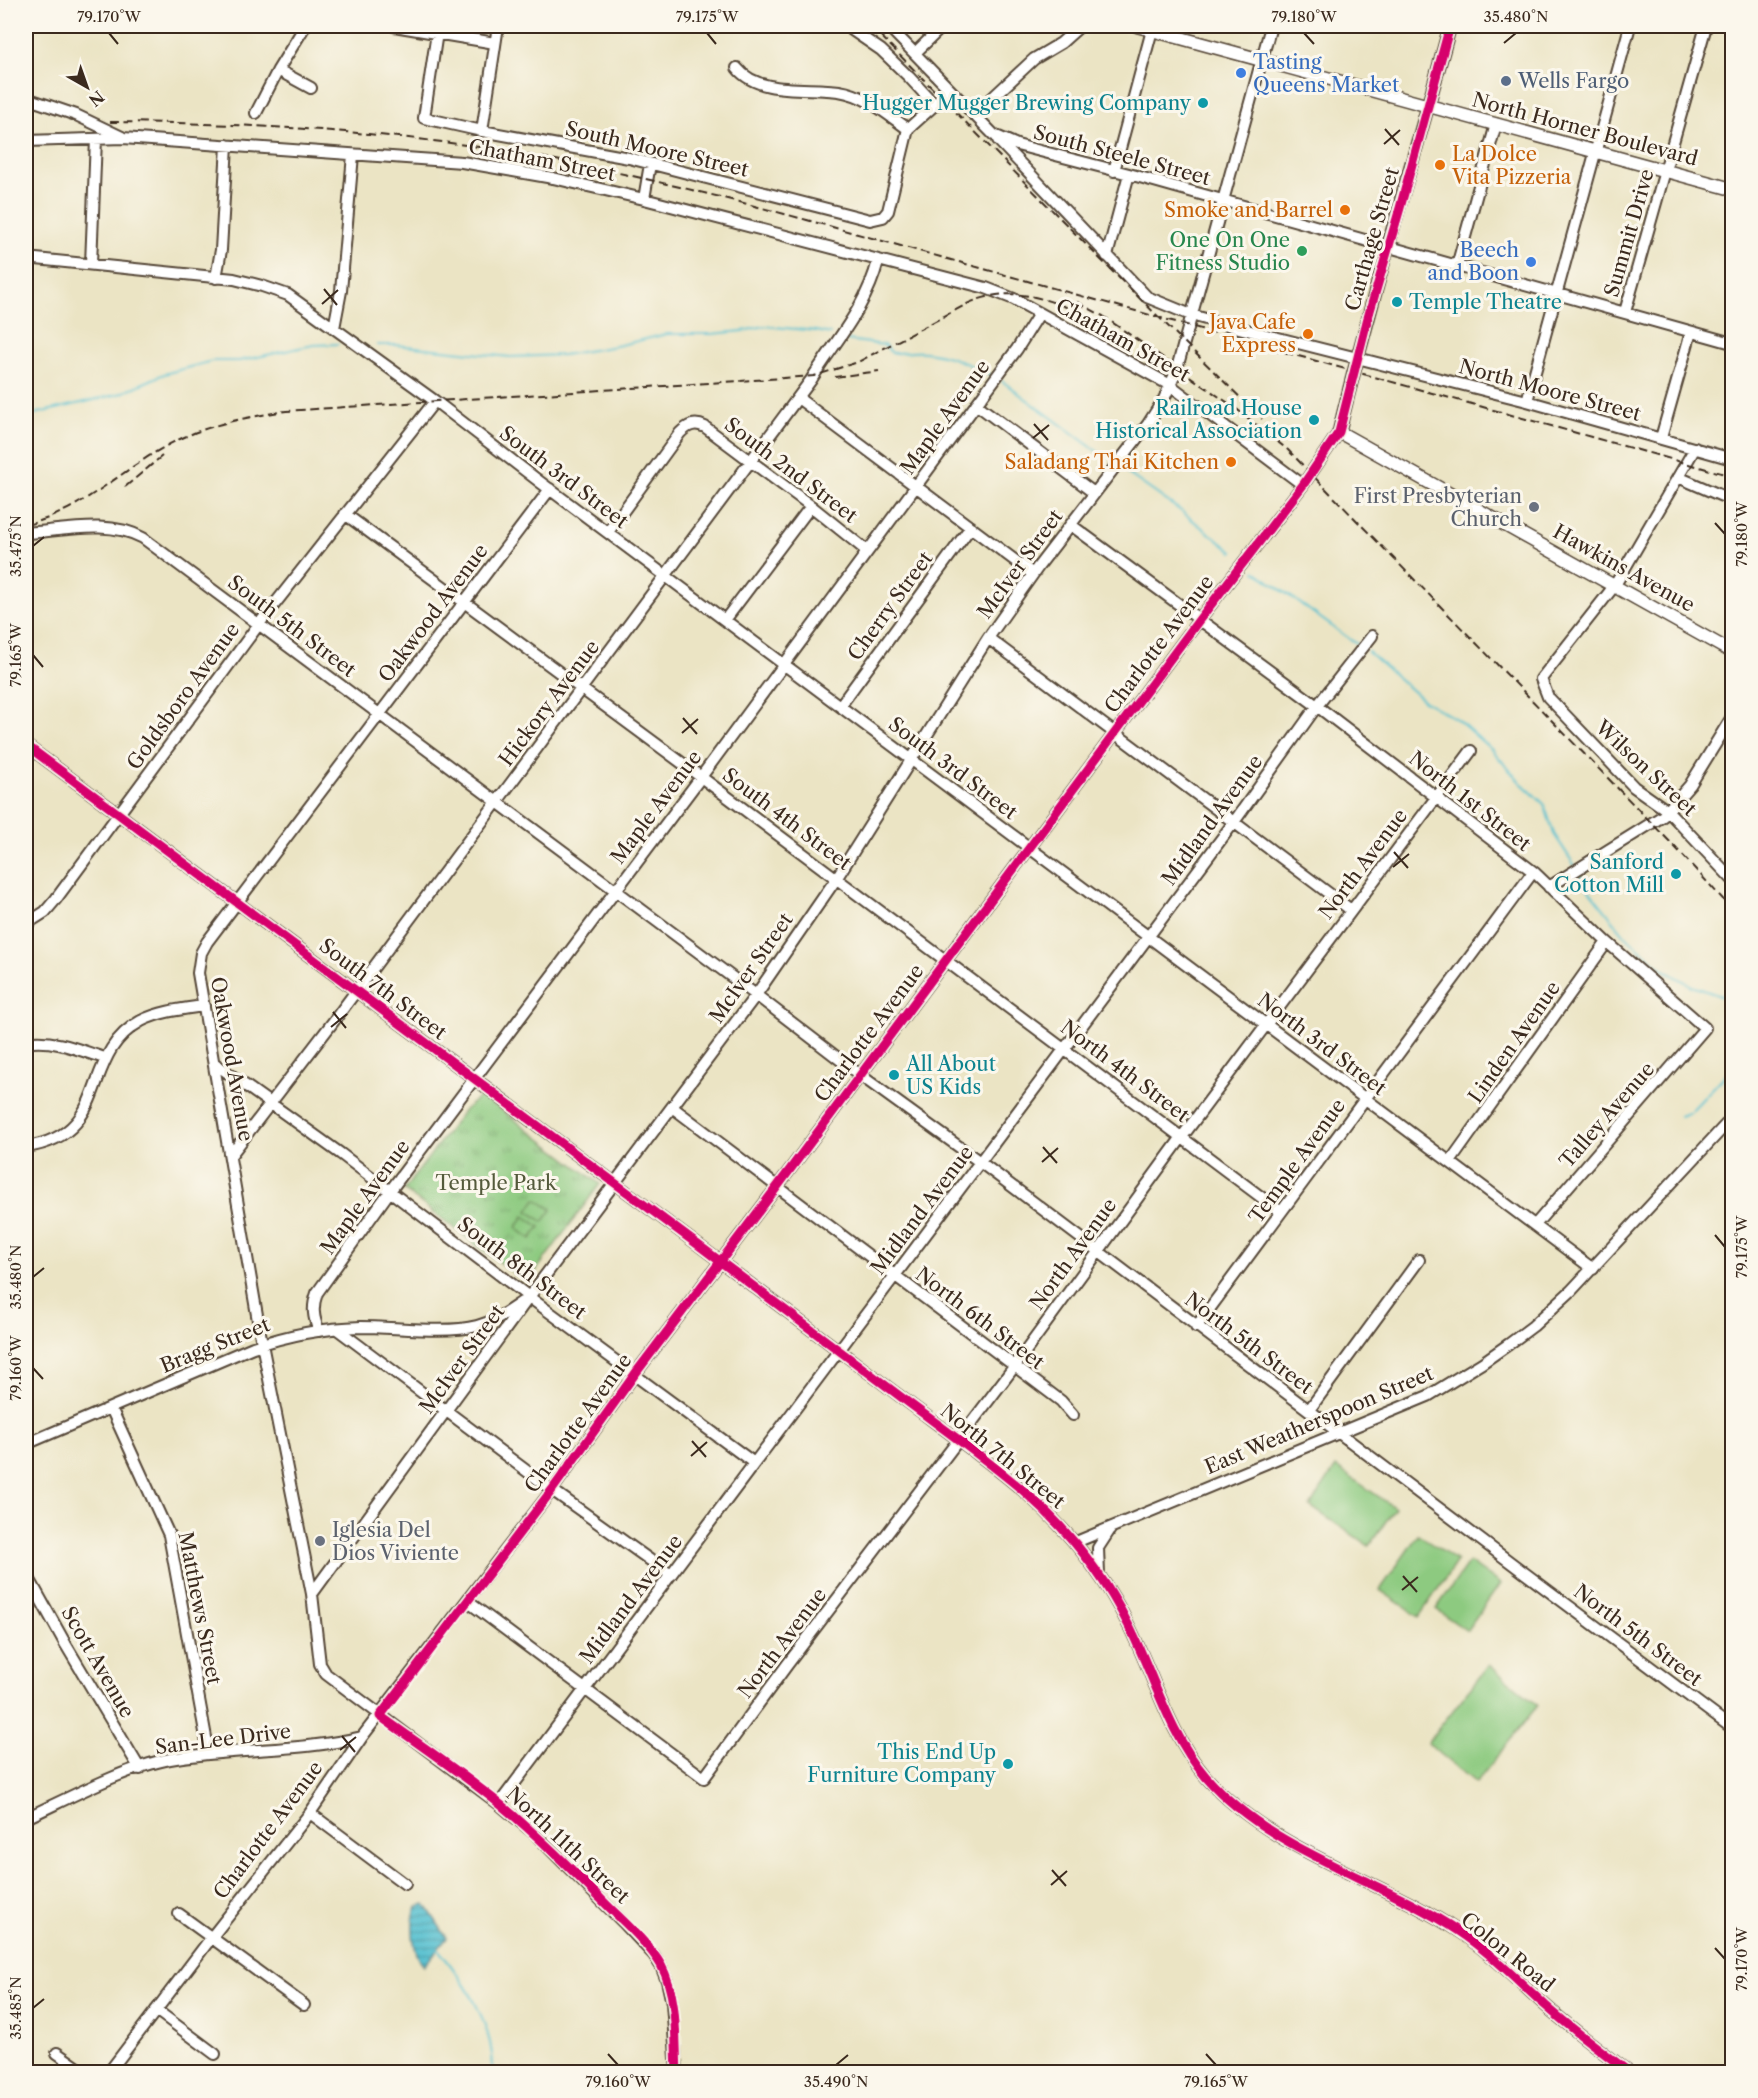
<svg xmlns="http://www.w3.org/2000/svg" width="1758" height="2098" viewBox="0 0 1758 2098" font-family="'Libre Caslon Text',serif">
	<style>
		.grass { fill: url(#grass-tufts); stroke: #647a4f; stroke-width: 1.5 }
		.garden { fill: #8dca80; stroke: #647a4f; stroke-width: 1.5 }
		.water { fill: url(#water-rules); stroke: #487577; stroke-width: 1.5 }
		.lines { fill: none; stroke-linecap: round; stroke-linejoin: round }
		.stream { stroke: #55c0d0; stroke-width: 2 }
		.minor-casing { stroke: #554637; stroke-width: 14 }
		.major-casing { stroke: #554637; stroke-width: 15 }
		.minor { stroke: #fff; stroke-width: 10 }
		.major { stroke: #fff; stroke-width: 12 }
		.rail { stroke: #3b2a1e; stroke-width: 2; stroke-dasharray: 9 4.5; stroke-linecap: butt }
		.cycleway-casing { stroke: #fbf7ec; stroke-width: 13 }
		.cycleway { stroke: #d6006c; stroke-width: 9 }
		.ticks { fill: none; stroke: #3b2a1e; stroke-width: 2 }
		.shop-dot { fill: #3f7fe0; stroke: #fbf7ec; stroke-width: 2 }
		.service-dot { fill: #5c6f8a; stroke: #fbf7ec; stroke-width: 2 }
		.culture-dot { fill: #0f9aa8; stroke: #fbf7ec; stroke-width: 2 }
		.food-dot { fill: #e8710a; stroke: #fbf7ec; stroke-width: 2 }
		.leisure-dot { fill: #2e9e5b; stroke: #fbf7ec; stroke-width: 2 }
		.worship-dot { fill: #6b7280; stroke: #fbf7ec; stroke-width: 2 }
		.labels { text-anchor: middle; stroke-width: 6; stroke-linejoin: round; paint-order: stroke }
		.shop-label { font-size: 20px; fill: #366cbe; stroke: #fbf7ec; text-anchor: start }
		.service-label { font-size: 20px; fill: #4e5e75; stroke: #fbf7ec; text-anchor: start }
		.culture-label { font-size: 20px; fill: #0d838f; stroke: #fbf7ec; text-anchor: end }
		.street-label { font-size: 20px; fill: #3b2a1e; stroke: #fbf7ec }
		.food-label { font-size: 20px; fill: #c56008; stroke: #fbf7ec; text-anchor: end }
		.leisure-label { font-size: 20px; fill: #27864d; stroke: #fbf7ec; text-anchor: end }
		.worship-label { font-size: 20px; fill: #5b616d; stroke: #fbf7ec; text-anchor: end }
		.park-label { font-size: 20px; fill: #545a3b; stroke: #fbf7ec }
		.neatline { fill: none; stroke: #3b2a1e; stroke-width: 2 }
		.ticks-label { font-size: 15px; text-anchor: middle; fill: #3b2a1e }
	</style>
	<defs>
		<pattern id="grass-tufts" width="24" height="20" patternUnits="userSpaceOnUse" patternTransform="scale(1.5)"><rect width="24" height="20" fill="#8dca80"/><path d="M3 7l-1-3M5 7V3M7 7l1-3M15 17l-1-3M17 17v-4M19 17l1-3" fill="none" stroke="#74a468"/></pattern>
		<pattern id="water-rules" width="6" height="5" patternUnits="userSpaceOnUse" patternTransform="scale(1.5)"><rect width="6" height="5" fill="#55c0d0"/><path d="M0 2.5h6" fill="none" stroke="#489ca8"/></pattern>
	</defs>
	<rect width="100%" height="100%" fill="#fbf7ec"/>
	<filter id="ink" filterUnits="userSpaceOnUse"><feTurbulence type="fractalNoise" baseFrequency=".0167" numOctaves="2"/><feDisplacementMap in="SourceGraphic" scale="12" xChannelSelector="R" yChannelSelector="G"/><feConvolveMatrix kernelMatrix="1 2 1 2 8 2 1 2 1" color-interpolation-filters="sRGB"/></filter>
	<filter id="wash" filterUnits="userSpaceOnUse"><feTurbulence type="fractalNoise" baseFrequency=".008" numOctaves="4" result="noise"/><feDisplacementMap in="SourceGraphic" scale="24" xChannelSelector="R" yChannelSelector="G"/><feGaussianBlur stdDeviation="1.35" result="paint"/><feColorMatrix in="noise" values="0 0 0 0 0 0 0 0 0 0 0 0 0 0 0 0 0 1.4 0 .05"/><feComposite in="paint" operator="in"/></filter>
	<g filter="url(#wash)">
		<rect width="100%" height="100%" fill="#ebe4c4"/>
		<path class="grass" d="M482 1095 600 1184 527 1283 404 1190 464 1110Z"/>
		<path class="garden" d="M536 1199 552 1210 543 1222 528 1211Z
			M524 1216 540 1227 531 1239 516 1228Z
			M1336 1467 1395 1508 1369 1546 1310 1506Z
			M1418 1535 1457 1561 1419 1617 1380 1590Z
			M1469 1562 1500 1584 1467 1631 1436 1609Z
			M1489 1665 1538 1705 1476 1783 1427 1743Z"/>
		<path class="water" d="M425 1904 447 1938 424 1966C413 1955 409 1921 417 1907Z"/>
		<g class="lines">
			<path class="stream" d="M847 340 884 345 892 353C902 353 914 351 925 352 949 354 970 365 991 375
				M377 345H396L510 357 563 355 616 346 667 334H711L743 331 764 326 817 331 830 334
				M1002 381 1106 458
				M26 416 119 394 164 374 212 361H239L313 345 338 344
				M1127 473 1181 511 1233 552
				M1255 571 1358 645
				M1368 652 1424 701 1458 720 1492 750 1520 782 1544 804 1554 834 1575 866
				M1579 873 1588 889 1627 938 1663 969 1692 986 1732 1000
				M1680 1116 1690 1112 1732 1068
				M437 1948C467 1984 494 2025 493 2072"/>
		</g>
	</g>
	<g filter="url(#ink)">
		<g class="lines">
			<defs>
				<path id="minor" d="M394 26 495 43
					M438 26 424 118 482 131 629 158 870 220 883 217 888 211 908 129 950 91
					M846 26 881 50 909 77 934 104
					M888 26 994 135 1017 145 1129 174 1732 343
					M915 53 943 26
					M737 68C759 96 809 86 839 91 866 95 887 114 908 129
					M278 70 311 88
					M26 98 76 115 122 137
					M256 113 278 70 305 26
					M974 115 1034 59 1061 43 1080 26
					M482 131 498 26
					M998 140 1147 297 1191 315 1231 326 1527 401 1732 459
					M26 141 123 138 462 162 553 178 644 199 986 288 1014 299 1170 385 1303 485
					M1114 171 1152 30
					M644 199 650 164
					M1107 256 1129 174
					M26 258 234 279 262 286 288 295 435 401 540 482 1593 1269
					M91 264 96 139
					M1457 266 1496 124
					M216 278 221 250 227 145
					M1625 312 1706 26
					M334 328 341 291 353 155
					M798 398 1033 574
					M1527 401 1630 26
					M976 404 1094 493
					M1661 438 1691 332
					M1695 448 1615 585 1541 679 1548 697 1634 787 1668 811 1732 879
					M1678 477 1722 496
					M550 489 207 942 201 953 198 973 262 1344 312 1594 320 1664 326 1674 499 1804 536 1835 623 1922 654 1955 661 1966 667 1981 672 2003 677 2072
					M345 514 701 777 1281 1212
					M1071 525 1317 706 1535 873 1607 942 1705 1028 1535 1225
					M608 532 680 433C688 425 695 422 705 427L811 506 867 551
					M26 533C62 531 109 519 143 538L756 995 860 1075 980 1162 1518 1568 1732 1728
					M725 620 811 506
					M988 638 1351 910
					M840 706 970 528
					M26 745C249 912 473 1077 697 1244 767 1297 838 1350 909 1403 948 1432 989 1461 1026 1493 1069 1531 1104 1575 1129 1626 1154 1676 1169 1734 1206 1777 1270 1851 1378 1878 1458 1931 1490 1952 1518 1981 1546 2006 1573 2030 1601 2051 1629 2072
					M1549 887 1663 816 1690 785 1732 717
					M26 924 45 912 56 899 259 624 435 401
					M26 1043C52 1038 80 1050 104 1058
					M214 1063 341 1154 529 1297 754 1463
					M672 1107 1061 1401 1073 1415
					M26 1147C114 1134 78 1055 141 1021 161 1011 183 1009 204 1006
					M230 1156 333 1022 811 380C836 340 866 308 878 261
					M1450 1162 1607 942
					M1196 1327 1533 872
					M337 1329 552 1490 671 1575
					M319 1331C313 1317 312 1307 317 1293L390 1191 701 777 916 486 1017 349 1039 314
					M111 1408 169 1535 209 1754
					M1309 1410 1419 1260
					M26 1444 253 1347C288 1335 324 1328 361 1327 395 1327 446 1334 477 1326 494 1322 507 1312 522 1302
					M1076 1542 1428 1396 1482 1363 1509 1344 1533 1326 1571 1291 1732 1118
					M26 1573 66 1645 140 1769
					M1099 1575 1098 1548 1111 1528
					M312 1594 529 1297 756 995 836 879 988 638 1038 567 1148 424 1164 399 1176 372 1271 26
					M467 1601 704 1778 787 1665 1014 1367 1182 1137 1471 751
					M499 1804 980 1162 1234 822 1317 706 1372 636
					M310 1813 405 1884
					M26 1818C67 1799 126 1767 170 1759 234 1748 299 1752 362 1737
					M179 1914 304 2005
					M156 2010 215 2054
					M57 2053 84 2072
					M109 2072 211 1938 310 1813 362 1737 552 1490 635 1374 777 1187 1199 620 1303 485 1339 432"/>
				<path id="major" d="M1137 26 1732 189
					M1450 26C1414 161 1371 296 1339 432L1732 652"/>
			</defs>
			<use href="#minor" class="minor-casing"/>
			<use href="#major" class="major-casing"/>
			<use href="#minor" class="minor"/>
			<use href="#major" class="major"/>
			<path class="rail" d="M871 26 1112 271 1262 419
				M110 122C237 123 367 130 493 149 600 166 704 192 807 220L1732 476
				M1077 302 1103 316 1234 407 1288 450 1674 846 1732 909
				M835 377 879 371
				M125 487 162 456
				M26 525C85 511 126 464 180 439 214 423 249 417 286 411L814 376 858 362 967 304C1009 284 1047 298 1087 316"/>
			<defs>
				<path id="cycleway" d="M26 745C249 912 473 1077 697 1244 767 1297 838 1350 909 1403 948 1432 989 1461 1026 1493 1069 1531 1104 1575 1129 1626 1154 1676 1169 1734 1206 1777 1270 1851 1378 1878 1458 1931 1490 1952 1518 1981 1546 2006 1573 2030 1601 2051 1629 2072
					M677 2072C675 2038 678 1997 661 1965 649 1943 618 1917 600 1898 568 1866 536 1834 501 1805 462 1773 420 1745 380 1716L552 1490 635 1374 777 1187 1199 620 1303 485 1339 432 1367 321 1400 208 1450 26"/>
			</defs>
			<use href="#cycleway" class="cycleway-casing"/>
			<use href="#cycleway" class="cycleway"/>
		</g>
	</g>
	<path class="ticks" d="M109 33 118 44M707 33 716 44M1304 33 1314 44M1504 43 1516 33M1385 129 1399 145M1384 144 1400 130M324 289 337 305M322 304 338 290M1034 424 1048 440M1033 438 1049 425M1715 523 1725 534M33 546 44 537M33 655 43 667M683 718 697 734M682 733 698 719M1394 852 1408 868M1393 867 1409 854M333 1012 346 1028M331 1027 347 1014M1043 1147 1057 1163M1042 1162 1058 1148M1715 1235 1725 1247M33 1277 44 1268M33 1368 43 1379M692 1441 706 1457M691 1456 707 1442M1403 1576 1417 1592M1402 1590 1418 1577M342 1736 355 1752M340 1750 356 1737M1052 1870 1066 1886M1051 1885 1067 1871M1715 1948 1725 1959M33 2008 44 1999M608 2054 618 2065M1206 2054 1216 2065M836 2065 848 2055"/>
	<g class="shop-dot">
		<circle cx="1241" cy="73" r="6"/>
		<circle cx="1531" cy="262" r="6"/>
	</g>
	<circle class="service-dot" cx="1506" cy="81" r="6"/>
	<g class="culture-dot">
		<circle cx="1203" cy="103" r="6"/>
		<circle cx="1397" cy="302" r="6"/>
		<circle cx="1314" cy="420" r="6"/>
		<circle cx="1676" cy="874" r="6"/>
		<circle cx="894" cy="1075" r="6"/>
		<circle cx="1008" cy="1764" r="6"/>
	</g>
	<g class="food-dot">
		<circle cx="1440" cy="165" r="6"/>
		<circle cx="1345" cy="210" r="6"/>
		<circle cx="1308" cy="334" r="6"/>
		<circle cx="1231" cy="462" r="6"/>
	</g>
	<circle class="leisure-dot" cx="1302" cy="251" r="6"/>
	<g class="worship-dot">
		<circle cx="1534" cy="507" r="6"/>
		<circle cx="320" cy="1541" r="6"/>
	</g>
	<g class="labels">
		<g class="shop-label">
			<text x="1253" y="69">Tasting<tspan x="1253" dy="23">Queens Market</tspan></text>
			<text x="1519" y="257" text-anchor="end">Beech<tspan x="1519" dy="23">and Boon</tspan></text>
		</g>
		<g class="service-label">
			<text x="1518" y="88">Wells Fargo</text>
		</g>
		<g class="culture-label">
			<text x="1191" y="110">Hugger Mugger Brewing Company</text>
			<text x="1409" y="309" text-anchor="start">Temple Theatre</text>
			<text x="1302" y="415">Railroad House<tspan x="1302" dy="23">Historical Association</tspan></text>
			<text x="1664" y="869">Sanford<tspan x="1664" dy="23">Cotton Mill</tspan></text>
			<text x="906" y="1071" text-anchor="start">All About<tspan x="906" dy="23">US Kids</tspan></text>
			<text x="996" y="1759">This End Up<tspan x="996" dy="23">Furniture Company</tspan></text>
		</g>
		<g class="street-label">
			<text transform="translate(1585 129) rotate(15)" y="7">North Horner Boulevard</text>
			<text transform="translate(657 149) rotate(13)" y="7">South Moore Street</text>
			<text transform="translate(1122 155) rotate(15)" y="7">South Steele Street</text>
			<text transform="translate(542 160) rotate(11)" y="7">Chatham Street</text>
			<text transform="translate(1629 233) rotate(-74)" y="7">Summit Drive</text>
			<text transform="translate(1372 239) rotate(-74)" y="7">Carthage Street</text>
			<text transform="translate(1123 340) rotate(29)" y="7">Chatham Street</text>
			<text transform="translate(1550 390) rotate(15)" y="7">North Moore Street</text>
			<text transform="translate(945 417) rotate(-54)" y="7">Maple Avenue</text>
			<text transform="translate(791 470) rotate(37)" y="7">South 2nd Street</text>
			<text transform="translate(564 477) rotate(37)" y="7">South 3rd Street</text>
			<text transform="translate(1020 564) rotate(-54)" y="7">McIver Street</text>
			<text transform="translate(1624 568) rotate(29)" y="7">Hawkins Avenue</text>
			<text transform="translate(890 606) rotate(-54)" y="7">Cherry Street</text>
			<text transform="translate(433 613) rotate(-53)" y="7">Oakwood Avenue</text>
			<text transform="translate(292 626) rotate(37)" y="7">South 5th Street</text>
			<text transform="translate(1159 644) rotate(-53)" y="7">Charlotte Avenue</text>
			<text transform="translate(183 696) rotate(-54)" y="7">Goldsboro Avenue</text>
			<text transform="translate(549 703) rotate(-53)" y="7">Hickory Avenue</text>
			<text transform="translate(953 768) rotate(37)" y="7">South 3rd Street</text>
			<text transform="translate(1646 768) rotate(43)" y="7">Wilson Street</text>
			<text transform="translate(1470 801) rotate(38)" y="7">North 1st Street</text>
			<text transform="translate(656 807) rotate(-53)" y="7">Maple Avenue</text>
			<text transform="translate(787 819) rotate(37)" y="7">South 4th Street</text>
			<text transform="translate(1212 820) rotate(-54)" y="7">Midland Avenue</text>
			<text transform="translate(1363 864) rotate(-53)" y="7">North Avenue</text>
			<text transform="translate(751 968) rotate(-55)" y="7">McIver Street</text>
			<text transform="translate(383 989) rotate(37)" y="7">South 7th Street</text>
			<text transform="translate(869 1033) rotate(-53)" y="7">Charlotte Avenue</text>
			<text transform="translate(1514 1042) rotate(-55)" y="7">Linden Avenue</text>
			<text transform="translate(1322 1044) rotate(37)" y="7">North 3rd Street</text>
			<text transform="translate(232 1059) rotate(80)" y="7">Oakwood Avenue</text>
			<text transform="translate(1125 1071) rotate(37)" y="7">North 4th Street</text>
			<text transform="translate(1607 1115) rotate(-49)" y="7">Talley Avenue</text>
			<text transform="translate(1297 1161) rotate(-54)" y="7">Temple Avenue</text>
			<text transform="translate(365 1197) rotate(-54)" y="7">Maple Avenue</text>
			<text transform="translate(922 1210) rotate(-53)" y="7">Midland Avenue</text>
			<text transform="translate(1073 1254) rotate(-54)" y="7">North Avenue</text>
			<text transform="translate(522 1268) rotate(37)" y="7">South 8th Street</text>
			<text transform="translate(980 1318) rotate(37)" y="7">North 6th Street</text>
			<text transform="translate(1249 1343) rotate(37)" y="7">North 5th Street</text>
			<text transform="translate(215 1345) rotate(-22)" y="7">Bragg Street</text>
			<text transform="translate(462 1359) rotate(-54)" y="7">McIver Street</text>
			<text transform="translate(1319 1420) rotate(-23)" y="7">East Weatherspoon Street</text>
			<text transform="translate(578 1423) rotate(-54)" y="7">Charlotte Avenue</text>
			<text transform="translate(1003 1456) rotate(39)" y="7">North 7th Street</text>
			<text transform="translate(631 1599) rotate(-53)" y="7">Midland Avenue</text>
			<text transform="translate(200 1608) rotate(79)" y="7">Matthews Street</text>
			<text transform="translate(1638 1635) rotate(37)" y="7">North 5th Street</text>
			<text transform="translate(782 1643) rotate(-53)" y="7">North Avenue</text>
			<text transform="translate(98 1662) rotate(60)" y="7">Scott Avenue</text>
			<text transform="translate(223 1739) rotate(-7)" y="7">San-Lee Drive</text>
			<text transform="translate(268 1830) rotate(-53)" y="7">Charlotte Avenue</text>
			<text transform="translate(568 1845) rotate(43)" y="7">North 11th Street</text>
			<text transform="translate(1508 1952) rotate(39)" y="7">Colon Road</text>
		</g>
		<g class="food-label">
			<text x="1452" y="161" text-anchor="start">La Dolce<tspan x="1452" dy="23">Vita Pizzeria</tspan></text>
			<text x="1333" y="217">Smoke and Barrel</text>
			<text x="1296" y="329">Java Cafe<tspan x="1296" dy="23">Express</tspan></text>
			<text x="1219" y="469">Saladang Thai Kitchen</text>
		</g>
		<g class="leisure-label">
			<text x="1290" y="247">One On One<tspan x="1290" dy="23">Fitness Studio</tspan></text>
		</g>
		<g class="worship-label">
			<text x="1522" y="503">First Presbyterian<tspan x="1522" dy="23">Church</tspan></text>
			<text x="332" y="1537" text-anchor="start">Iglesia Del<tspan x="332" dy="23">Dios Viviente</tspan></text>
		</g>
		<g class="park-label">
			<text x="496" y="1190">Temple Park</text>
		</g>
	</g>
	<rect width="1758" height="2098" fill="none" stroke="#fbf7ec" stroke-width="66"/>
	<g transform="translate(87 87) rotate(140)" stroke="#fbf7ec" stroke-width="4.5" paint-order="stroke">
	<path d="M0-4.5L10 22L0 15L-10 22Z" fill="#3b2a1e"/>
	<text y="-9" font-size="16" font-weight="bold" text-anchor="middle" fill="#3b2a1e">N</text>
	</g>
	<rect x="33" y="33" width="1692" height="2032" class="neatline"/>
	<g class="ticks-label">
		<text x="109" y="22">79.170°W</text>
		<text x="707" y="22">79.175°W</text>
		<text x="1304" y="22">79.180°W</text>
		<text x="1516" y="22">35.480°N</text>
		<text transform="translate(1742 534) rotate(-90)" y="5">79.180°W</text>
		<text transform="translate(16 546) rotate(-90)" y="5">35.475°N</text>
		<text transform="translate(16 655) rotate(-90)" y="5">79.165°W</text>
		<text transform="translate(1742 1247) rotate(-90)" y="5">79.175°W</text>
		<text transform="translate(16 1277) rotate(-90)" y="5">35.480°N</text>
		<text transform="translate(16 1368) rotate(-90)" y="5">79.160°W</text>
		<text transform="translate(1742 1959) rotate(-90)" y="5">79.170°W</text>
		<text transform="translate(16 2008) rotate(-90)" y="5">35.485°N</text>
		<text x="618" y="2087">79.160°W</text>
		<text x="836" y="2087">35.490°N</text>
		<text x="1216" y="2087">79.165°W</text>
	</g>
</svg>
